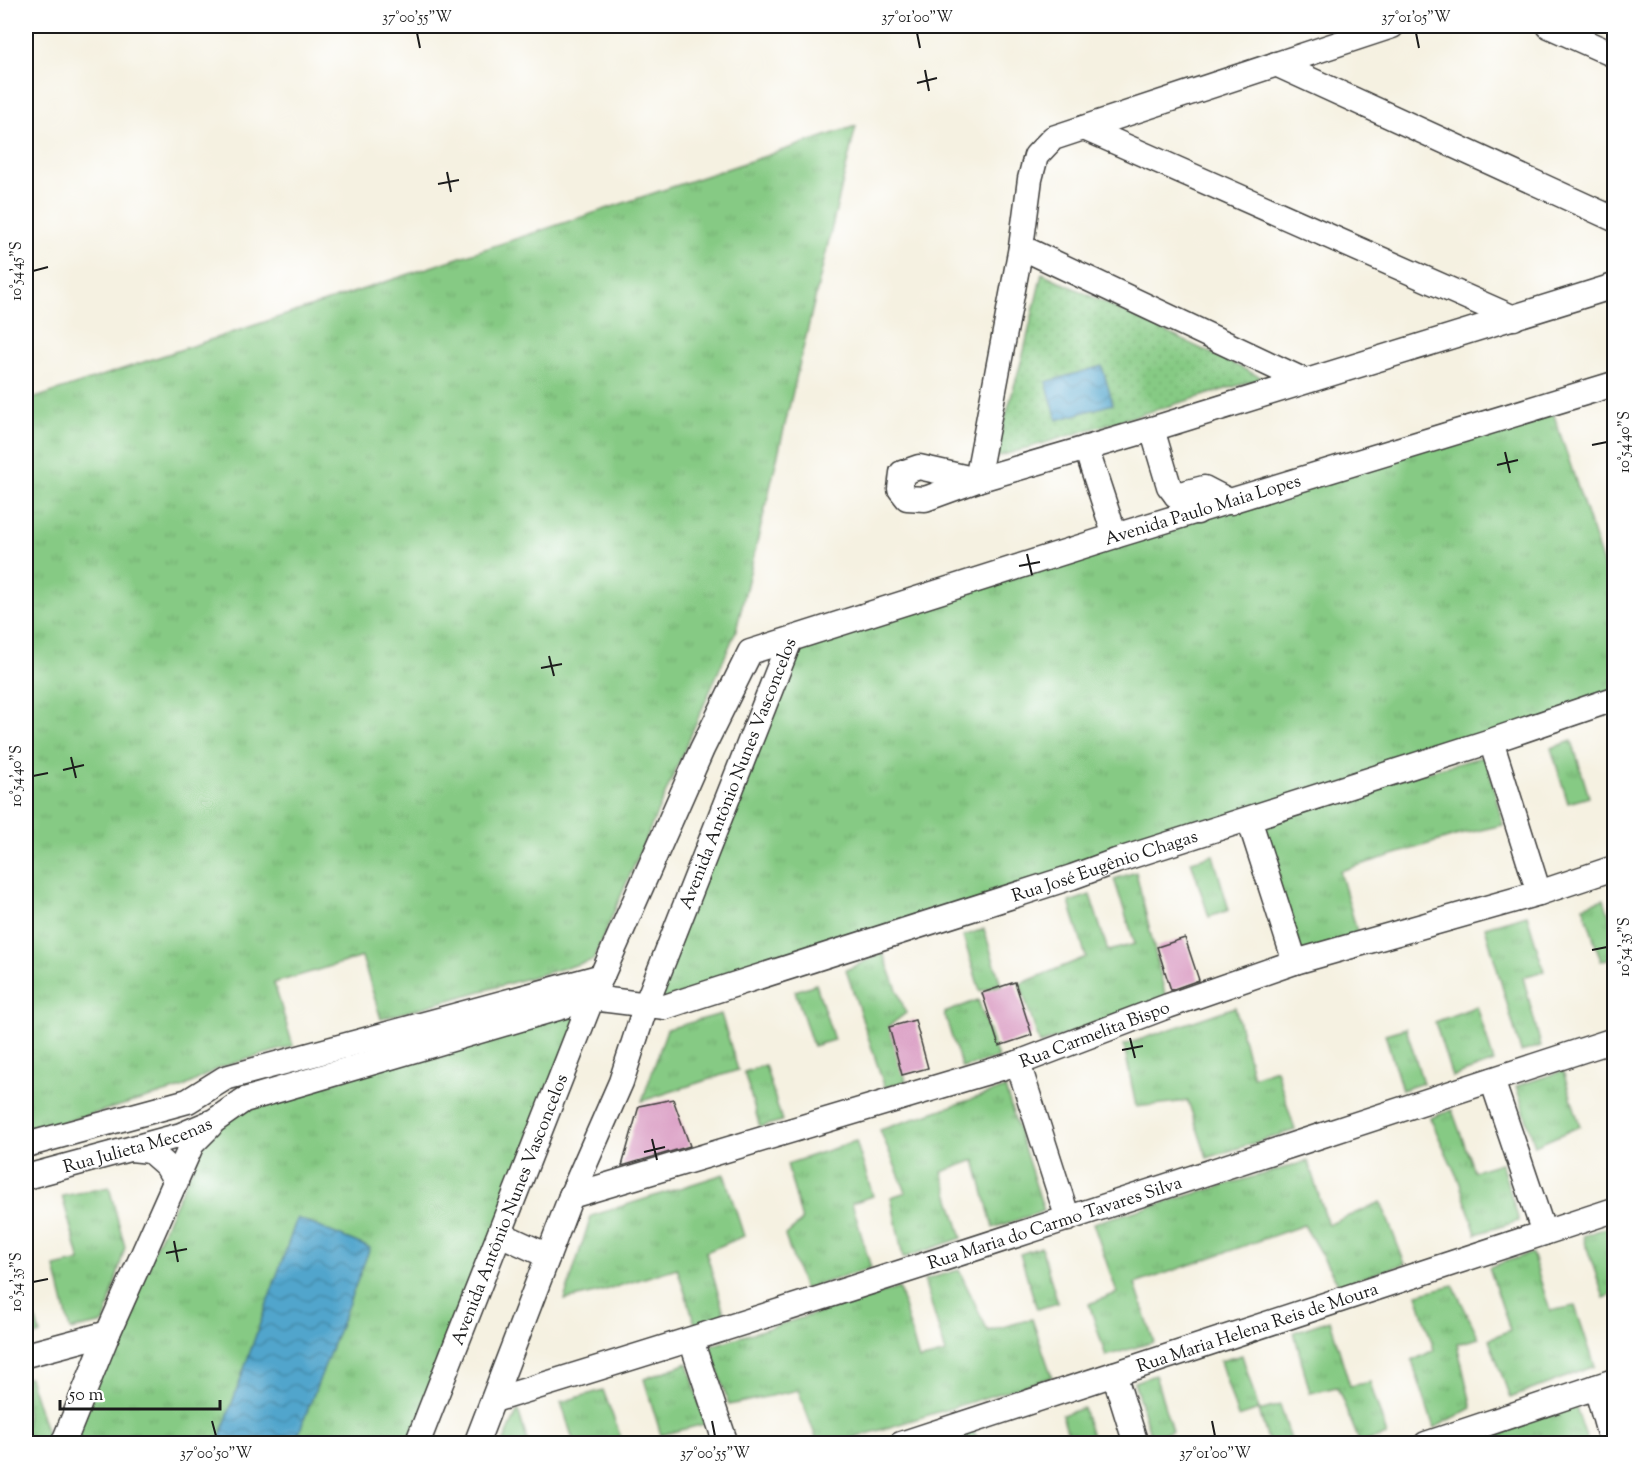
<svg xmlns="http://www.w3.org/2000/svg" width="1640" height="1469" viewBox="0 0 1640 1469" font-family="'Sorts Mill Goudy',serif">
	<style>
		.grass { fill: url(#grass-tufts); stroke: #517350; stroke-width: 1.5 }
		.park { fill: url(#park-dots); stroke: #517350; stroke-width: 1.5 }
		.water { fill: url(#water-waves); stroke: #366074; stroke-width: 1.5 }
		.building { fill: #dda4c8 }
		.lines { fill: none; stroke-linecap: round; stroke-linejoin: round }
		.minor-casing { stroke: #3d3c3a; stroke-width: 27 }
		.minor { stroke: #fff; stroke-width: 24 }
		.ticks { fill: none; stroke: #1c1c1c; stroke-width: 2 }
		.labels { text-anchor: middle; stroke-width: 5; stroke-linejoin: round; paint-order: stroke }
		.street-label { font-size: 18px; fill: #1c1c1c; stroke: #fff }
		.neatline { fill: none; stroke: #1c1c1c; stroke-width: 2 }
		.ticks-label { font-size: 15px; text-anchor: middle; fill: #1c1c1c }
	</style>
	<defs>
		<pattern id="grass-tufts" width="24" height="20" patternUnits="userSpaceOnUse" patternTransform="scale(1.5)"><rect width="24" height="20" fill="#86ca84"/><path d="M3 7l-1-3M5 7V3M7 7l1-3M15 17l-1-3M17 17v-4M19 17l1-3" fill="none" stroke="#73ad71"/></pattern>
		<pattern id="park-dots" width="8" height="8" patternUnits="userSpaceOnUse" patternTransform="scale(1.5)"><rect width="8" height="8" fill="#86ca84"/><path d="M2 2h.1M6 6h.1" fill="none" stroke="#73ad71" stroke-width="1.8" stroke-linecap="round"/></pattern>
		<pattern id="water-waves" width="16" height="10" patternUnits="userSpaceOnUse" patternTransform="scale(1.5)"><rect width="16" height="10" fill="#51a5cc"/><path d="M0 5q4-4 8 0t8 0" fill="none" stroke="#4286a5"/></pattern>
	</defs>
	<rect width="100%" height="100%" fill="#fff"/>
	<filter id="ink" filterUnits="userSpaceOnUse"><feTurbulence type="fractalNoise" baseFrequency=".0167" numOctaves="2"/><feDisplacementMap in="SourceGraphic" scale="12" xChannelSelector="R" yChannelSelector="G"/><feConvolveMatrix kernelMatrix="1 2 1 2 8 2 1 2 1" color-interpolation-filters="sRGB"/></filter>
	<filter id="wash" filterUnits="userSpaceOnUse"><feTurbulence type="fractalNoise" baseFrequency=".008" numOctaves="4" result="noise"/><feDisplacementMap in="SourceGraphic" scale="24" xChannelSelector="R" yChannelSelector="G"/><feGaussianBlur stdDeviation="1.35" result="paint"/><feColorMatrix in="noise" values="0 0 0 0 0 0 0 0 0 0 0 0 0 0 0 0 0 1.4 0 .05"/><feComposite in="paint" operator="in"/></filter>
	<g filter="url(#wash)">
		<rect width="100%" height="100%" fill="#f5f1e1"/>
		<path class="grass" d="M856 126 736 631 593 960 381 1019 362 957 274 983 293 1046 221 1067 182 1088 26 1133V401Z
			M1550 403 1614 597V699L1266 814 1486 756 1503 825 1455 836 1340 871 1358 935 1295 962 1249 819 646 1005 790 640Z
			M1572 741 1589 797 1568 803 1551 748Z
			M1213 855 1229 910 1209 917 1191 861Z
			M1136 872 1166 998 1040 1044 1020 984 1086 957 1069 902 1090 895 1108 951 1135 944 1114 879Z
			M1604 899 1614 932V957L1601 961 1583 906Z
			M1527 915 1544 971 1523 977 1541 1046 1521 1052 1485 927Z
			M984 929 1001 985 980 991 963 936Z
			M883 953 906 1013 889 1026 906 1081 885 1088 846 970Z
			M816 984 834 1040 813 1046 795 991Z
			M592 998 421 1443 63 1444 214 1121Z
			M978 1000 998 1058 962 1068 944 1013Z
			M1477 1006 1494 1062 1452 1077 1435 1022Z
			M1235 1007 1253 1077 1276 1069 1295 1130 1207 1158 1188 1101 1136 1107 1124 1045Z
			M721 1014 738 1070 642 1101 667 1029Z
			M1406 1028 1423 1083 1402 1090 1385 1034Z
			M765 1065 782 1121 760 1127 744 1072Z
			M1563 1071 1580 1126 1535 1146 1516 1086Z
			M1005 1088 1044 1211 993 1228 975 1160 942 1172 962 1238 903 1258 891 1197 906 1192 880 1130Z
			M1452 1110 1474 1171 1501 1163 1519 1221 1476 1234 1459 1181 1430 1118Z
			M856 1141 873 1196 852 1203 871 1268 804 1289 785 1236 802 1221 787 1164Z
			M1308 1161 1328 1225 1381 1202 1405 1264 1339 1285 1304 1225 1135 1284 1154 1342 1106 1356 1089 1304 1117 1293 1093 1223Z
			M724 1174 744 1236 706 1252 726 1320 696 1327 677 1268 596 1293 564 1300 591 1216Z
			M109 1187 125 1247 104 1323 70 1330 55 1267 80 1261 62 1196Z
			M1614 1225V1294L1604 1298 1583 1236Z
			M1041 1247 1058 1303 1037 1309 1020 1254Z
			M1532 1253 1550 1311 1575 1306 1595 1366 1510 1398 1489 1339 1510 1330 1489 1267Z
			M959 1270 988 1331 1032 1319 1052 1377 838 1443H818L798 1390 729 1405 710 1346 899 1288 919 1360 946 1353 924 1280Z
			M26 1285 40 1334 26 1339Z
			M1453 1285 1479 1338 1457 1344 1472 1408 1434 1428 1412 1361 1434 1350 1417 1294Z
			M1330 1320 1350 1386 1370 1382 1387 1435 1360 1443 1337 1387 1310 1393 1294 1332Z
			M1242 1355 1259 1410 1238 1417 1220 1361Z
			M688 1363 705 1424 661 1435 644 1379Z
			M1155 1375 1172 1431 1151 1437 1134 1382Z
			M29 1377 50 1443H26V1378Z
			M603 1390 623 1443H574L561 1402Z
			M1575 1404 1588 1443 1466 1444Z
			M1280 1405 1292 1443H1269L1259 1411Z
			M1083 1408 1094 1443H1071L1062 1415Z
			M518 1410 528 1443H503Z
			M973 1430 978 1443 936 1444Z"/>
		<path class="park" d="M1042 273 1263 378 994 458 1024 351Z"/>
		<path class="water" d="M1102 366 1113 404 1057 420 1046 382Z
			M297 1218 370 1248 295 1443H218Z"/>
		<g id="blocks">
			<path class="building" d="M1185 938 1199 980 1171 990 1157 947Z
				M1015 982 1032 1035 999 1046 982 993Z
				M915 1020 928 1068 902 1075 889 1027Z
				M673 1099 690 1146 622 1166 639 1106Z"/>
		</g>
	</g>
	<g filter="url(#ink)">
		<use href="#blocks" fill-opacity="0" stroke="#3d3c3a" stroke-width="1.5"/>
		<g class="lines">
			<defs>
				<g id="minor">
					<path d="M1549 26 1614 55"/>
					<path d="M1276 64 1614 219"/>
					<path d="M1084 128 1514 318"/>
					<path d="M1021 247 1305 381"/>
					<path d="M1152 429 1169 486 1176 495 1197 512"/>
					<path d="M1086 448 1115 536"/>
					<path d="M977 480 919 467 902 473 900 489 907 498 925 499 977 480 1152 429 1614 286"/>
					<path d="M977 480 1021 247 1030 179 1036 156 1053 138 1392 26"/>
					<path d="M1176 495 1204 488 1231 502"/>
					<path d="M1491 741 1539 893"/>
					<path d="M1249 819 1295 962"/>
					<path d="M1018 1063 1068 1219"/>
					<path d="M1492 1080 1544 1233"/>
					<path d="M26 1145 188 1101 225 1078 602 976"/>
					<path d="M131 1149 150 1151 167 1166 176 1182"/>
					<path id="s1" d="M26 1177 181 1135 214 1121 244 1100 592 998 665 1007 686 1000 1072 877 1116 861 1491 741 1614 699"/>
					<path id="s2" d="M571 1196 1018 1063 1168 1006 1295 962 1539 893 1614 868"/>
					<path d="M500 1234 548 1256"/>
					<path d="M691 1340 726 1444"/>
					<path d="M26 1355 108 1333"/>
					<path d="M1114 1374 1136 1444"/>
					<path d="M1596 1387 1612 1444"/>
					<path id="s3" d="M494 1400C869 1286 1241 1161 1614 1040"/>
					<path d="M63 1444 108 1333 192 1144 210 1126"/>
					<path id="s4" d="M417 1444 592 998 702 749 750 652 1115 536 1614 384"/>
					<path id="s5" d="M476 1444 571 1196 621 1082 646 1005 790 640"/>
					<path id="s6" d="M901 1444 1614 1210"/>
					<path d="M1426 1444 1614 1381"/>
				</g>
			</defs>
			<use href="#minor" class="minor-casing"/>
			<use href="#minor" class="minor"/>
		</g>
	</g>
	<path class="ticks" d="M417 33 420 48M917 33 920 48M1416 33 1419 48M925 70 929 91M917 83 937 78M447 172 451 192M438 184 459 180M33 271 48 267M1592 445 1607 442M1505 452 1510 473M1497 465 1518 460M1027 554 1032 575M1019 566 1040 562M549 656 554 676M541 668 562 664M71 757 76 778M63 770 84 765M33 776 48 773M1592 950 1607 947M1130 1038 1135 1058M1122 1050 1143 1046M652 1139 657 1160M644 1152 665 1147M174 1241 178 1262M166 1253 187 1249M33 1282 48 1279M212 1421 216 1436M712 1421 715 1436M1212 1421 1215 1436"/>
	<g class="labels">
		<g class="street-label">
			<text dy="6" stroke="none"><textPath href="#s4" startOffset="1334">Avenida Paulo Maia Lopes</textPath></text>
			<text dy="6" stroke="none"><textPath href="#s5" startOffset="720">Avenida Antônio Nunes Vasconcelos</textPath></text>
			<text dy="6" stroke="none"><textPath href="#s1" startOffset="1131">Rua José Eugênio Chagas</textPath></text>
			<text dy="6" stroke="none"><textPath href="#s2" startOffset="548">Rua Carmelita Bispo</textPath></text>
			<text dy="6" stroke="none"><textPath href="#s1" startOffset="116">Rua Julieta Mecenas</textPath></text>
			<text dy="6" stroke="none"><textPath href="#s4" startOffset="252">Avenida Antônio Nunes Vasconcelos</textPath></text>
			<text dy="6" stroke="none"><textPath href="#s3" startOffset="588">Rua Maria do Carmo Tavares Silva</textPath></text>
			<text dy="6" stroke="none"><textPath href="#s6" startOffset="375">Rua Maria Helena Reis de Moura</textPath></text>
		</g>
	</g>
	<rect width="1640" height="1469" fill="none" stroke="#fff" stroke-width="66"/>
	<path d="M60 1400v9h160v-9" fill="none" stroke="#1c1c1c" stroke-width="3"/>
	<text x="69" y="1400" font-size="18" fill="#1c1c1c" stroke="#ffffff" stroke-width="4.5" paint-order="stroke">50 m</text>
	<rect x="33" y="33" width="1574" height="1403" class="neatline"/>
	<g class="ticks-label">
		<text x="417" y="22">37°00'55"W</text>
		<text x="917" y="22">37°01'00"W</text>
		<text x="1416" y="22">37°01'05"W</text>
		<text transform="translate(16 271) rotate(-90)" y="5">10°54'45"S</text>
		<text transform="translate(1624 442) rotate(-90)" y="5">10°54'40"S</text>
		<text transform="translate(16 776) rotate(-90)" y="5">10°54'40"S</text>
		<text transform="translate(1624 947) rotate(-90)" y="5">10°54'35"S</text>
		<text transform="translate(16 1282) rotate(-90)" y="5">10°54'35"S</text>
		<text x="216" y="1458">37°00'50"W</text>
		<text x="715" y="1458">37°00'55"W</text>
		<text x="1215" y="1458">37°01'00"W</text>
	</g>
</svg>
